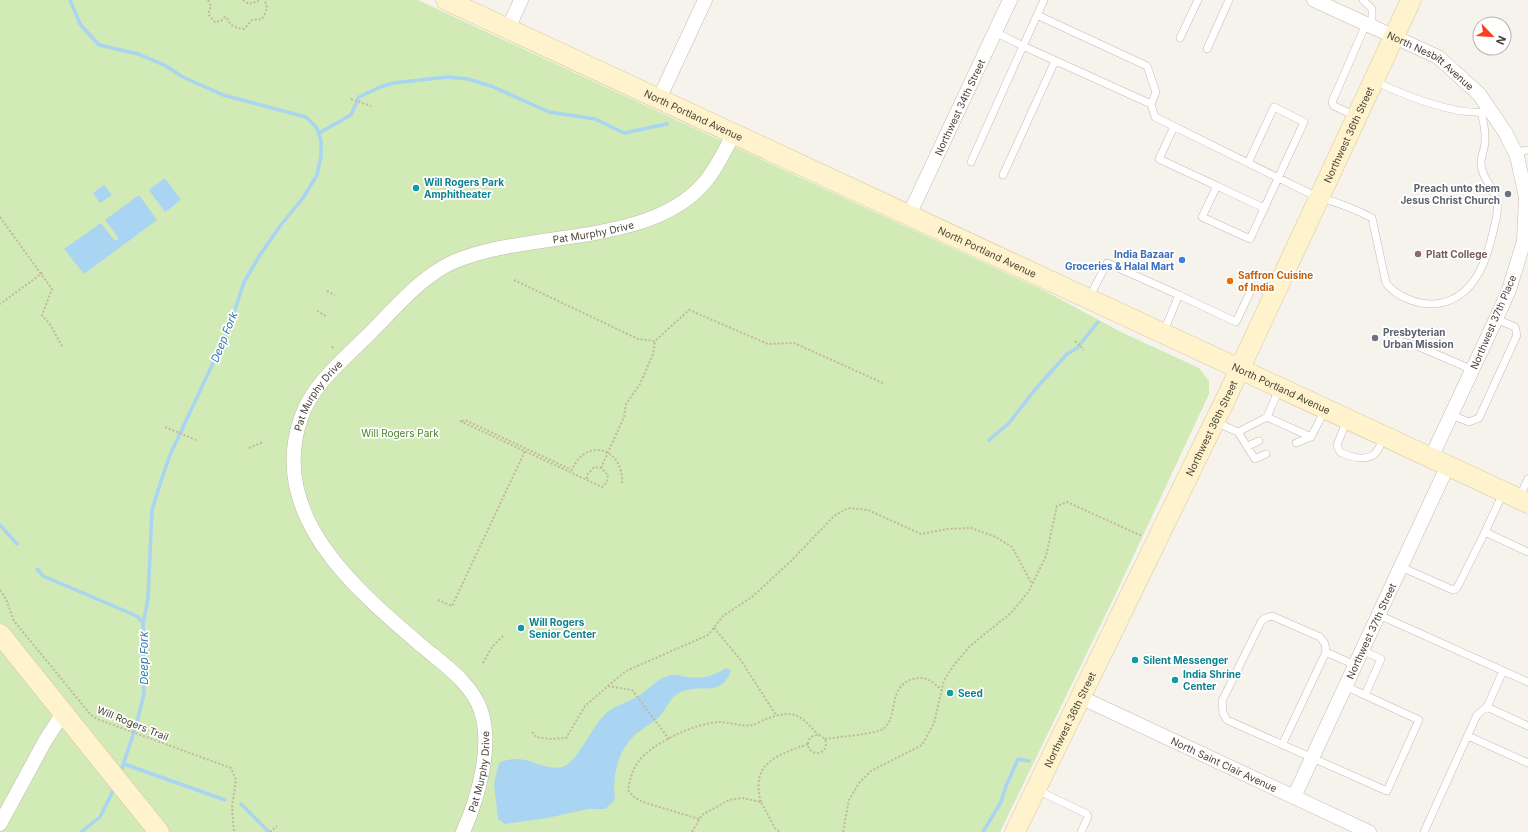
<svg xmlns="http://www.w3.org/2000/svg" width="1528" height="832" viewBox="0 0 1528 832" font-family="Inter,sans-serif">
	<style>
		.green { fill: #d2eab5 }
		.water { fill: #a9d4f2 }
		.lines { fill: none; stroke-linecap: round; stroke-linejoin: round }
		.stream { stroke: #a9d4f2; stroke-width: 3.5 }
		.lane-casing { stroke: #c2bbae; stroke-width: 8 }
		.street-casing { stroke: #c2bbae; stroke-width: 15 }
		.secondary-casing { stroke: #d6c79b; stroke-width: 21 }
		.path { stroke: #c4b79f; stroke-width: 2; stroke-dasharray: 2 2; stroke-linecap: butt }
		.lane { stroke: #fff; stroke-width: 7 }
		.street { stroke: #fff; stroke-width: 14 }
		.secondary { stroke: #fff3cd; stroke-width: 20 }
		.culture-dot { fill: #0f9aa8; stroke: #fff; stroke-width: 1.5 }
		.worship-dot { fill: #6b7280; stroke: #fff; stroke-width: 1.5 }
		.education-dot { fill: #8d6e63; stroke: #fff; stroke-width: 1.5 }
		.shop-dot { fill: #3f7fe0; stroke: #fff; stroke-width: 1.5 }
		.food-dot { fill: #e8710a; stroke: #fff; stroke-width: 1.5 }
		.labels { text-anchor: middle; stroke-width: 3.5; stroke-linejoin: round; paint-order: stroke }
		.street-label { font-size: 10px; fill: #4b4439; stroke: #fff }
		.culture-label { font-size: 10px; font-weight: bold; fill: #0d838f; stroke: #fff; text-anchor: start }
		.worship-label { font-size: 10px; font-weight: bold; fill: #5b616d; stroke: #fff; text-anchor: end }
		.shop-label { font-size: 10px; font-weight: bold; fill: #366cbe; stroke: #fff; text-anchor: end }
		.education-label { font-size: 10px; font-weight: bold; fill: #785e54; stroke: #fff; text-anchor: start }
		.food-label { font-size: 10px; font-weight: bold; fill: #c56008; stroke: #fff; text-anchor: start }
		.park-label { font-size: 10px; fill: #4a7f2a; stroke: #fff }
		.water-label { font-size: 11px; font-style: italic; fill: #2e7ab2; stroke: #fff }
	</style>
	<rect width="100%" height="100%" fill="#f6f3ec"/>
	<path class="green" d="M0 0H418L1045 291 1123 333 1199 368 1209 381V394L1118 589 1000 832H0Z"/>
	<path class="water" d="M165 178 181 200 165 212 149 190Z
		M104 185 112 195 100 203 93 193Z
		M139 195 157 220 84 274 64 249 101 223 114 240H118V237L105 220Z
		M726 668 731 671C720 696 707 685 687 690 670 694 669 706 659 717 652 724 642 728 635 735 617 751 612 778 615 800L605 809H588L547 818 505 824 498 819 494 783 499 763C526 751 539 771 562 767 578 764 593 721 610 710 620 704 631 701 640 695 651 687 658 678 671 675 675 674 681 676 686 677 702 679 712 677 726 668Z"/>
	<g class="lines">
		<path class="stream" d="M70 0 80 24 99 45 138 54 164 65 183 77 223 95 306 117 317 128 321 141V156L317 175 303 198 280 226 260 255 244 282 228 331 170 455 161 481 152 510 148 599 143 623 144 694 136 726 120 774
			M319 133 351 115 359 97 380 87 393 83 448 77 468 79 491 86 549 112 595 119 624 133 667 124
			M989 440 1009 423 1033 392 1067 354 1077 348 1098 322
			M0 525 17 544
			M37 569 43 576 130 613 138 617 143 623
			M124 764 225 800
			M241 804 269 832
			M81 832 100 817 115 787
			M983 832 1001 802 1006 786 1018 759 1029 761"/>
		<defs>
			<path id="lane" d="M1363 0 1372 9V27
				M1037 15 1147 66 1156 92 1151 104
				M995 32 1023 46 1044 0
				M1180 38 1198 0
				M1207 49 1229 0
				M1374 81C1404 95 1451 115 1485 112
				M1356 116 1334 106 1332 102 1366 24
				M1174 127 1159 159 1217 186
				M1514 152 1528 150
				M971 162 1023 46 1151 104 1155 117 1319 198C1338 202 1355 209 1372 218L1386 283C1396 296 1417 305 1434 304 1472 301 1486 264 1493 232 1495 223 1499 212 1497 202 1495 187 1481 179 1481 163 1481 158 1483 153 1484 148 1487 136 1484 123 1481 112
				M1248 163 1274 107 1304 122 1250 239 1202 217 1217 186 1264 208
				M1003 175 1055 61
				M1089 298 1107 263 1179 295
				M1163 333 1179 295 1236 322 1253 286 1273 294
				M1399 341 1415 345 1473 370
				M1279 389 1267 417 1311 437
				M1451 415 1469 422 1479 418 1517 335 1515 327 1496 319
				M1347 420 1337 445 1340 452C1350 457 1369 463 1377 451 1380 447 1382 441 1384 436
				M1215 422 1238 432 1255 459 1266 454
				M1238 432 1267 417
				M1296 443 1311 437 1325 410
				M1248 446 1259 441
				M1503 493 1485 532 1528 552
				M1519 498 1528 479
				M1401 567 1453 590 1457 588 1485 532
				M1379 615 1528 682
				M1362 650 1381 659 1365 695
				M1326 652 1355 665
				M1503 671 1487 707 1528 726
				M1468 736 1528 763
				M1282 745 1326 652 1325 644 1320 637 1272 616 1265 618 1261 622 1222 701 1223 713 1227 720 1387 791 1419 720 1345 686
				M1037 790 1087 814 1088 817 1081 832
				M1424 832 1477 715 1487 707"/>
			<g id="street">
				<path id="s1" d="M1314 0 1438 57 1479 94 1505 132 1517 156 1526 197 1524 241 1509 290 1496 319 1431 458"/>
				<path d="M508 29 521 0"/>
				<path d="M659 99 705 0"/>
				<path id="s2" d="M909 215 1010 0"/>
				<path id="s3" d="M1080 697 1369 832"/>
				<path id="s4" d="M1294 797 1448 465"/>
				<path d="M0 824 45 741 63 713"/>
				<path id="s5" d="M463 832C478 798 493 747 481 711 472 683 443 664 422 646 356 590 267 515 301 418 312 385 341 362 365 338 391 313 419 278 451 263 526 229 650 248 705 182 717 168 725 150 734 133"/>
			</g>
			<g id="secondary">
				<path id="s6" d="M446 0 1528 503"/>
				<path d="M0 634 159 832"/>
				<path id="s7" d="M1015 832 1229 392 1411 0"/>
			</g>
		</defs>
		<use href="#lane" class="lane-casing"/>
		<use href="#street" class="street-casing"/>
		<use href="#secondary" class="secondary-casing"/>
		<path class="path" d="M208 0 211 6 208 14 215 22 221 21 225 17 227 18C230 26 236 28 244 29L252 20 262 19C266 12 269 7 264 0
			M243 0 249 4 261 0
			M351 99 371 106
			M0 217 41 274 0 304
			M42 272 41 274 52 289 42 315 51 326 63 348
			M514 280 638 339 655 341 689 310 768 344 794 343 885 384
			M327 291 335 295
			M317 311 326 316
			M1075 341 1084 350
			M332 348 334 345
			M460 421 602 487 607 482 608 475 601 468 594 467 587 475V480
			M462 421 465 420 572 470C585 437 625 447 622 485
			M165 427 196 440
			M249 448 263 442
			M601 468 624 417 626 404 640 384 653 354 655 341
			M0 590 6 599 14 621 91 715 97 719 231 768 236 780 232 807 234 832
			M438 600 452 606 525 451
			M714 628 740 659 776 715
			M483 663 492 647 503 636
			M608 686 632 690 669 739
			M532 732 536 737 550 739 566 738 585 706 608 686 626 671 708 635 723 616 752 597 792 560 834 516 848 508 868 510 921 534 947 529 971 528 996 537 1012 547 1032 584
			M808 744a9 9 0 1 1 18 0a9 9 0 1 1-18 0Z
			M825 739C837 737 875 734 883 729 899 718 887 686 913 679 926 675 932 682 942 690
			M761 802C750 763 777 755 808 744
			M699 819 643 802 635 798 628 790C630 779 632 770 639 761 652 743 696 723 719 722 730 722 742 727 753 725 757 724 762 720 766 719 794 709 800 714 818 735
			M270 832 277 826
			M692 832 702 815 729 800 742 798 761 802 775 828 780 832
			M843 832 849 800 859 783 871 771 922 745 934 723 944 680 954 665 970 646 1011 613 1029 591 1046 556 1057 506 1067 502 1142 536"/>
		<use href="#lane" class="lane"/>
		<use href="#street" class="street"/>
		<use href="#secondary" class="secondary"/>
	</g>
	<g class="culture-dot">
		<circle cx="416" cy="188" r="4"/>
		<circle cx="521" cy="628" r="4"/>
		<circle cx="1135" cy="660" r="4"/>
		<circle cx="1175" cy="680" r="4"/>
		<circle cx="950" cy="693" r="4"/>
	</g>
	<g class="worship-dot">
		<circle cx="1508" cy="194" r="4"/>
		<circle cx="1375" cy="338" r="4"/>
	</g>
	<circle class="education-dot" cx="1418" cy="254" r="4"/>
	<circle class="shop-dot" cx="1182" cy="260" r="4"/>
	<circle class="food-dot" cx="1230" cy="281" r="4"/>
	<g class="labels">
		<g class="street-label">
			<text dy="4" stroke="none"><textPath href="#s1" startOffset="132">North Nesbitt Avenue</textPath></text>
			<text dy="4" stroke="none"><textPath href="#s2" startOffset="119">Northwest 34th Street</textPath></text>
			<text dy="4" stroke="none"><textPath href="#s6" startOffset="273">North Portland Avenue</textPath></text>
			<text dy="4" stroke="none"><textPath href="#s7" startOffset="773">Northwest 36th Street</textPath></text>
			<text dy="4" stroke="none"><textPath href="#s5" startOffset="854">Pat Murphy Drive</textPath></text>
			<text dy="4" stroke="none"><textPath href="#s6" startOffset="597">North Portland Avenue</textPath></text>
			<text transform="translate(1493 322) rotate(-67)" y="4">Northwest 37th Place</text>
			<text dy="4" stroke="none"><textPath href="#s6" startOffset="921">North Portland Avenue</textPath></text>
			<text dy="4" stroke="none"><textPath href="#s5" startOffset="518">Pat Murphy Drive</textPath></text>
			<text dy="4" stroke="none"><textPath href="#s7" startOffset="449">Northwest 36th Street</textPath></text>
			<text dy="4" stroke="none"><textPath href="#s4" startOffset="183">Northwest 37th Street</textPath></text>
			<text dy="4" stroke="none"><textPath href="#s7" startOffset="125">Northwest 36th Street</textPath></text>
			<text transform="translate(133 723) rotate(22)" y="4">Will Rogers Trail</text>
			<text dy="4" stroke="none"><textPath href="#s3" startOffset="159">North Saint Clair Avenue</textPath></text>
			<text dy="4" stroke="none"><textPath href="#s5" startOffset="63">Pat Murphy Drive</textPath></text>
		</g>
		<g class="culture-label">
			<text x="424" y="186">Will Rogers Park<tspan x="424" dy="12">Amphitheater</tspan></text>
			<text x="529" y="626">Will Rogers<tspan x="529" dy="12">Senior Center</tspan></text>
			<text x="1143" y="664">Silent Messenger</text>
			<text x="1183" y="678">India Shrine<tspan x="1183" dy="12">Center</tspan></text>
			<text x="958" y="697">Seed</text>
		</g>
		<g class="worship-label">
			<text x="1500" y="192">Preach unto them<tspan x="1500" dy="12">Jesus Christ Church</tspan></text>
			<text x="1383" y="336" text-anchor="start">Presbyterian<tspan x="1383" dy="12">Urban Mission</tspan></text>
		</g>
		<g class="shop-label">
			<text x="1174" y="258">India Bazaar<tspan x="1174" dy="12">Groceries &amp; Halal Mart</tspan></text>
		</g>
		<g class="education-label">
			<text x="1426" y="258">Platt College</text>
		</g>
		<g class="food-label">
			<text x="1238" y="279">Saffron Cuisine<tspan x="1238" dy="12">of India</tspan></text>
		</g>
		<g class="park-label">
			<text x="400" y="437">Will Rogers Park</text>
		</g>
		<g class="water-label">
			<text transform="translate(224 337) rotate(-68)" y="4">Deep Fork</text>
			<text transform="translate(144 658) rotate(-90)" y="4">Deep Fork</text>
		</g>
	</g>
	<g transform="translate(1492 36) rotate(115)"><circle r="19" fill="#ffffff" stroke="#b7b4b0"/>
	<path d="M0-3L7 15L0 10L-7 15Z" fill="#fc3f1d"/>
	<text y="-6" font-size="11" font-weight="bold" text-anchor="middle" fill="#4b4439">N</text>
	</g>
</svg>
